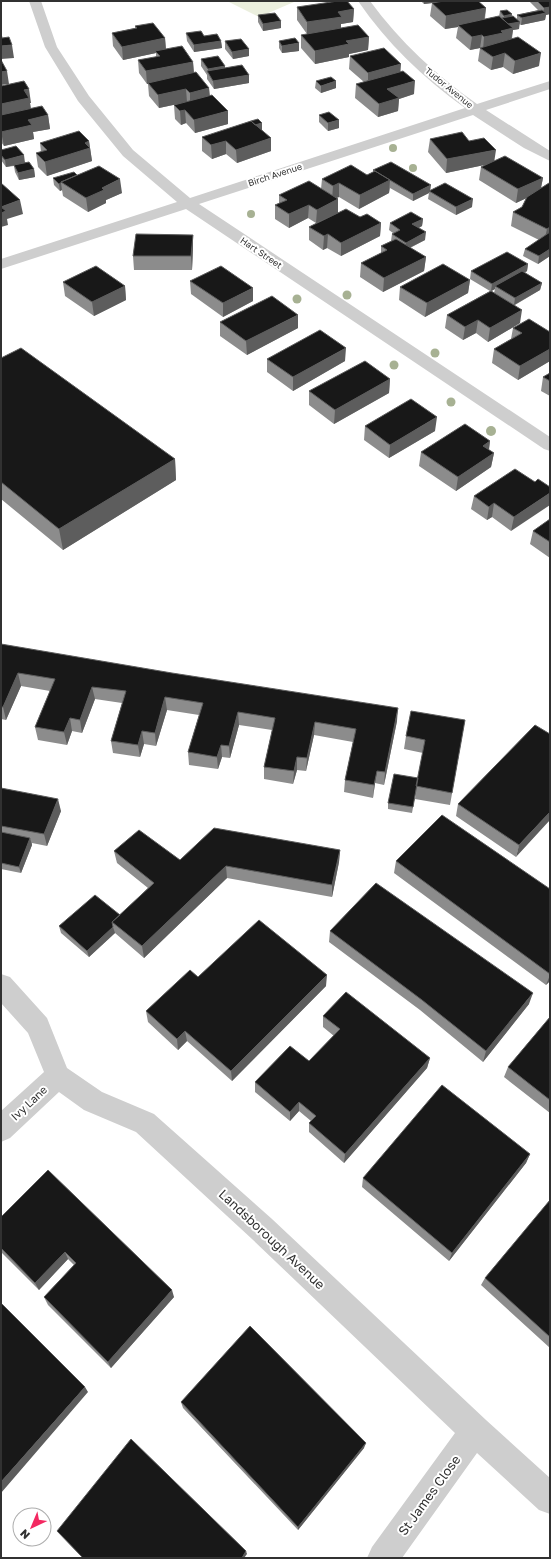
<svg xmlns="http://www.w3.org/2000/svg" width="551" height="1559" viewBox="0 0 551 1559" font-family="'Golos Text',sans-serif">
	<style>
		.green { fill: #ebefde }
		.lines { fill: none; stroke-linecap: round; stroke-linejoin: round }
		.minor { fill: #cecece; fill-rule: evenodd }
		.tree { fill: #a7b193 }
		.wall { fill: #8c8c8c; fill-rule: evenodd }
		.shaded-wall { fill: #5d5d5d }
		.building { fill: #181818; stroke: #5d5d5d }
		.labels { text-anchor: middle; stroke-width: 4; stroke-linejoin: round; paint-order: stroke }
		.far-street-label { font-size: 9px; fill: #313131; stroke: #fff }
		.street-label { font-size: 11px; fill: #313131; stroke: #fff }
		.near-street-label { font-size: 13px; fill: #313131; stroke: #fff }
	</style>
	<rect width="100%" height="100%" fill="#fff"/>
	<path class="green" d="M227 1H292L294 2 259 17Z"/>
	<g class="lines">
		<path class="minor" d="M29 1H41L57 47 89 96 133 150 190 198 465 108C423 78 387 43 358 1H370C400 42 436 75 477 104L550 81V89L486 110 550 151V161L524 148 473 115 199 204 550 437V451L544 449 186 209 1 269V259L177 202 123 156 78 101 45 47Z
			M1 974 10 977 47 1018 67 1068 102 1092 154 1114 272 1219 486 1420 550 1478V1514L539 1510 477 1453 402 1558H367L372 1547 455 1433 252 1239 136 1132 84 1110 59 1092 10 1138 1 1142V1111L44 1072 28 1033 1 1003Z"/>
	</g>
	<g class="tree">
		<circle cx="393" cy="148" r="4"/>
		<circle cx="413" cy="168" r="4"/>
		<circle cx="251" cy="214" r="4"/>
		<circle cx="347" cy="295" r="4.5"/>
		<circle cx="297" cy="299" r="4.5"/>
		<circle cx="435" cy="353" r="4.5"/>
		<circle cx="394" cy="365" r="4.5"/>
		<circle cx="451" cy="402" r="4.5"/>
		<circle cx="491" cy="431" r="5"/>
	</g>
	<path class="wall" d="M421 1H478L486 8 485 19 499 16 500 11 512 14 511 17 517 19V15L538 10 529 1H550V14L546 15 545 20 521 25 519 24V29L513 30 512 39 539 66 513 74 503 67 491 70 478 61 480 48 470 50 456 38 458 27 445 29 430 16 432 3 424 4Z
		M297 7 354 9 353 22 341 24V28L369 37 368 50 349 54V57L315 64 301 48V35L307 34 297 20Z
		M258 15 281 21V28L263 31 258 22Z
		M135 26 165 38 166 49 193 62 194 73 209 88 210 96 228 124 195 133 186 123 181 125 175 119 174 105 187 102 159 108 149 96 148 84H147L139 73 138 60 156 57V53L123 60 113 46 112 33 135 28Z
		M186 33 204 36 221 41 222 48 194 52 187 41Z
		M225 41 249 49V56L233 59 225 49Z
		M279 41 299 51 282 53 279 48Z
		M350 56 400 72 414 94 399 99 398 111 378 117 355 98 356 84 364 82 349 69Z
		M201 59 225 66V68L249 75V83L214 89 207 79V75L201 66Z
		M316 81 336 88 321 93 315 88Z
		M1 86 31 103H30L31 108 48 115 50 129 33 132 34 139 4 146 1 142Z
		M319 115 339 128 328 131 319 122Z
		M262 123V130L271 151 237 163 226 154 212 159 202 151V137Z
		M430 139 469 141 494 161 543 178 541 188 549 183 550 256 538 264 523 256 525 249 539 240 511 226 513 212 522 207 526 198 516 203 479 180 481 167 484 165 446 173 428 152Z
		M89 141 92 161 47 176 38 167 36 153 41 152 40 143Z
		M1 150 25 162 34 169 35 177 19 180 15 172 14 166 6 167 1 160Z
		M373 170 472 207 456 215 428 199 429 193 413 201 390 188 389 193 359 209 339 197 336 198 338 199V213L360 217 381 223 380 236 341 256 327 248 323 250 309 240V227L316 223 308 218 289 228 275 219V205L279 203V195L321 189 322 179 367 175 373 172Z
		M77 175 122 193 106 200V203L88 212 63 196 62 190 60 191 54 185 53 178Z
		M423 219 422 226 419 228 425 240 410 248 426 257 424 271 383 292 360 277 361 263 381 253V246L391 241 392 234 393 233 389 230 390 223Z
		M193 235V248L192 270H134L133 256Z
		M528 264 527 271 525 273 542 283 540 290 515 305 520 323 488 342 476 333 463 340 445 328 447 315 490 291 470 279 471 271ZM495 289 494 293 492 291Z
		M470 280 468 293 425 317 399 300 400 287Z
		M190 281 253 301 223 317 191 294Z
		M63 282 125 286 126 300 94 316 65 296Z
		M220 322 298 328 247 355 220 336Z
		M513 328 550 332V361L518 380 492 363 494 349 511 339Z
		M1 358 175 459 176 480 63 550 1 499Z
		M267 359 345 361 293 391 267 372Z
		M550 373V396L541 391 543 377Z
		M390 379 389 393 334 424 309 405V391Z
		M365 426 435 431 389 458 364 440Z
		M490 441 489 450 494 453 491 467 456 491 419 466 421 452Z
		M535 482 511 531 492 517 487 520 471 509 474 496Z
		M550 519V558L530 544 533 531Z
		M1 644 397 721 384 785 375 783 373 798 344 792 345 780 353 742 314 735 306 771 297 770 293 784 264 779V767L272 730 239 725 230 758 222 757 218 769 189 765 188 752 199 715 167 710 156 746 144 744 140 757 113 753 111 741 122 703 95 699 82 733 72 731 67 745 38 740 35 727 50 691 21 686 6 720 1 719Z
		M465 720 450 805 415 799 416 791 412 813 388 809V803L418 778 423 753 404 749 406 736Z
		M550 734 516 857 456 816 458 804Z
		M1 788 61 811 47 846 32 843V845L21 873 1 869Z
		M340 850 339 862 332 897 227 878 144 958 115 933 89 957 61 933 59 926 120 915 148 888 117 863 114 851 180 860Z
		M396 861 550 889V981L546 985 394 873Z
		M330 931 529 1004 483 1062 420 1010 329 942Z
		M198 977 326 986 232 1081 187 1041 178 1050 148 1022 146 1011Z
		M323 1016 430 1058 427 1068 344 1163 309 1132V1123L311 1121 299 1111 290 1121 255 1092V1082L309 1061 334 1036 323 1027Z
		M550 1017V1113L504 1077 508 1067Z
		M530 1154 526 1163 449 1261 362 1187 363 1178Z
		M550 1200V1348L481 1285 485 1278Z
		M1 1217 174 1297 111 1368 48 1305 44 1297 74 1265 68 1259 39 1290 1 1252Z
		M181 1402 364 1448 298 1530 183 1408Z"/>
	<path class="shaded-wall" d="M424 1H450L424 4Z
		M550 7V14L546 15 545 20 521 25 522 18 543 14 544 8Z
		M486 8 484 21 458 25V27L445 29 446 16Z
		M354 9 353 22 341 24V30L307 35V22L338 12Z
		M512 14 511 21 504 20V16Z
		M281 21V28L263 31V24Z
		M520 22 519 29 513 30 511 41 483 50 484 37 501 31 508 24Z
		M482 35 480 48 470 50 472 37Z
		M369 37 368 50 349 54V57L315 64V51L346 41Z
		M165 38 166 51H155L156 53 123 60 122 47Z
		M221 41 222 48 194 52V45Z
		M299 43V51L282 53V46Z
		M12 45 14 58 1 59V46Z
		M249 49V56L233 59 232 52Z
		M505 53 503 67 491 70 493 57Z
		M541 53 539 66 513 74 515 61Z
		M193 62 194 75 147 84 146 71Z
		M401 64 400 78 368 86V73Z
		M225 66V73H208V69Z
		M7 71 9 84 1 85V72Z
		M249 75V83L214 89 213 81Z
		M336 81V88L321 93V86Z
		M415 81 414 94 399 99 398 111 378 117 379 104 387 89Z
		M209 88 210 102 190 106V93Z
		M29 89 31 103H30L31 112 1 118V104L24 90Z
		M186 89 187 102 159 108 158 95Z
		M185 110 186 123 181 125 180 111Z
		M228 111V124L195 133 194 120Z
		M48 115 50 129 33 132 34 139 4 146 1 132 28 120Z
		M339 120V128L328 131V123Z
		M262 123V130L251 126Z
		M271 138V151L237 163 236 150Z
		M89 141 92 161 47 176 45 162 85 143Z
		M226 141V154L212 159 211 145Z
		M496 150 494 163 446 173 447 159Z
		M24 155 25 163 6 167 5 160Z
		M34 169 35 177 19 180 18 173Z
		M543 178 540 192 516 203 518 189Z
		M120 179 122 193 106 200V203L88 212 86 198 102 188Z
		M390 180 389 193 359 209 360 195Z
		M61 183 62 190 60 191 59 184Z
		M339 183V197L332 200 333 186Z
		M431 185 430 192 429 191V193L413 201V194Z
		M338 199V213L316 223 317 210Z
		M473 199 472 207 456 215V207Z
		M20 200 23 214 7 219 8 225 1 227V207Z
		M309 205 308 218 289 228V214Z
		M423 219 422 226 412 231V224Z
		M381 223 380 236 341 256V243Z
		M550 227V239L544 242 547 229Z
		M426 232 425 240 405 250 406 243Z
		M328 234 327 248 323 250 324 236Z
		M193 235V248L192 270 191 256Z
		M550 249V256L538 264 539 256Z
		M426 257 424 271 383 292 384 278Z
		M528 264 527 271 498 287 495 286V289L491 291 492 284Z
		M470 280 468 293 425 317 427 303Z
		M542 283 540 290 514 305 515 298Z
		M125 286 126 300 94 316 92 302Z
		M253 288V301L223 317V303Z
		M522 310 520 323 488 342 490 328Z
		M298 315V328L247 355 246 341Z
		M478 320 476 333 463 340 465 327Z
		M346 348 345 361 293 391V377Z
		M550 349V361L518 380 520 366Z
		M390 379 389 393 334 424 335 410Z
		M437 417 435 431 389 458 390 445Z
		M490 441 488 455 483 446Z
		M494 453 491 467 456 491 458 477Z
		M175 459 176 480 63 550 59 529Z
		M550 493V505L511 531 514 517Z
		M494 503 492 517 487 520 489 507Z
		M18 673 21 686 6 720 3 707Z
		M92 687 95 699 82 733 80 720Z
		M165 697 167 710 156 746 155 733Z
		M398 708 397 721 384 785 385 772Z
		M238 712 239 725 230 758 229 746Z
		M70 718 72 731 67 745 64 732Z
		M315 722 314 735 306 771 307 758Z
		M142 731 144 744 140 757 138 745Z
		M221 745 222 757 218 769 217 757Z
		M297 757V770L293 784 294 771Z
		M377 771 375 783 373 798 374 785Z
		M58 799 61 811 47 846 44 834Z
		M550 812V820L516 857 519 845Z
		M30 838 32 845 21 873 19 867Z
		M340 850 339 862 332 897V885Z
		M226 866 227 878 144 958 142 946Z
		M113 927 115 933 89 957 87 951Z
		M327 975 326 986 232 1081 231 1071Z
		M550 975V981L546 985Z
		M533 993 529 1004 483 1062 486 1051Z
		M185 1031 187 1041 178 1050 177 1039Z
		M430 1058 427 1068 344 1163 345 1154Z
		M299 1102V1111L290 1121V1112Z
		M530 1154 526 1163 449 1261 452 1253Z
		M65 1252 68 1259 39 1290 35 1283Z
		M172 1290 174 1297 111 1368 108 1362Z
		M85 1387 88 1392 1 1493V1482Z
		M366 1443 364 1448 298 1530V1527Z
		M246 1551 247 1554 244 1558H242Z"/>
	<path class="building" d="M338 1H347L354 9 338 12 342 17 307 22 297 7Z
		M444 1H478L486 8 446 16 432 3Z
		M537 1H550V7L544 8Z
		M507 10 512 14 504 16 500 11Z
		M542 10 546 13 522 18 517 15Z
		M275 13 281 21 263 24 258 15Z
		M499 16 513 28 501 31 503 33 484 37 482 35 472 37 458 25Z
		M513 16 520 22 508 24 502 18Z
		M153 23 165 38 122 47 112 33 137 28 135 26Z
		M358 25 369 37 346 41 349 44 315 51 301 35Z
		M201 31 204 36 217 34 221 41 194 45 186 33Z
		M1 33 2 38 9 37 12 45 1 46Z
		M518 37 541 53 515 61 505 53 493 57 480 48Z
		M295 38 299 43 282 46 279 41Z
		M241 39 249 49 232 52 225 41Z
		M182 46 193 62 146 71 138 60 160 56 155 51Z
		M384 48 401 64 368 73 350 56Z
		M218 56 225 66 208 69 201 59Z
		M1 60 7 71 1 72Z
		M242 65 249 75 213 81 207 71Z
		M403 71 415 81 387 89 399 98 379 104 356 84Z
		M196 72 209 88 190 93 186 89 158 95 148 83Z
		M331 77 336 81 321 86 316 81Z
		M24 81 29 89 24 90 29 98 1 104V86Z
		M212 95 228 111 194 120 185 110 180 111 174 105Z
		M42 106 48 115 28 120 32 125 1 132V115Z
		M329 112 339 120 328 123 319 115Z
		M258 119 262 123 255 125 251 121Z
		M251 121 271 138 236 150 226 141 211 145 202 137Z
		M79 131 89 141 85 143 90 148 45 162 36 153 47 150 40 143Z
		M462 132 469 141 484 138 496 150 447 159 430 139Z
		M16 146 24 155 5 160 1 155V150Z
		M505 156 543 178 518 189 481 167Z
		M29 162 34 169 18 173 14 165Z
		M391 162 431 185 413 194 375 171 373 170Z
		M351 165 367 175 375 171 390 180 360 195 339 183 333 186 322 179Z
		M99 166 120 179 102 188 104 190 86 198 61 182Z
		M74 172 77 175 61 182V183L59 184 53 178Z
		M309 181 338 199 317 210 309 205 289 214 275 205 287 200 279 195Z
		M1 183 20 200 1 207Z
		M445 183 473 199 456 207 429 191Z
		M549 183H550V227L547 229 513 212 522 207 527 197Z
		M1 207 6 211 1 213Z
		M346 209 360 217 367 214 381 223 341 243 328 234 324 236 309 227Z
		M411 212 423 219 412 224 426 232 406 243 392 234 400 230 390 223Z
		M550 232V249L539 256 525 249Z
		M136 234 193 235 191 256H133Z
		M396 239 426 257 384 278 361 263 387 250 381 246Z
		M507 252 528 264 492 284 471 271Z
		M443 264 470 280 427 303 400 287Z
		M96 266 125 286 92 302 63 282Z
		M221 266 253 288 223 303 190 281Z
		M522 271 542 283 515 298 495 286Z
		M491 291 522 310 490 328 478 320 465 327 447 315Z
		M272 296 298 315 246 341 220 322Z
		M529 319 550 332V349L520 366 494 349 522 333 513 328Z
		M320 330 346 348 293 377 267 359Z
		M21 348 175 459 59 529 1 482V358Z
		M365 361 390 379 335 410 309 391Z
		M550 373V381L543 377Z
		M411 399 437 417 390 445 365 426Z
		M465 424 490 441 483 446 494 453 458 477 421 452Z
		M515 469 535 482 538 479 550 487V493L514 517 494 503 489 507 474 496Z
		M550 519V542L533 531Z
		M1 644 172 673 398 708 385 772 377 771 374 785 345 780 356 729 315 722 307 758 297 757 294 771 264 767 275 718 238 712 229 746 221 745 217 757 188 752 203 703 165 697 155 733 142 731 138 745 111 741 126 691 92 687 80 720 70 718 64 732 35 727 55 679 18 673 3 707H1Z
		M411 711 465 720 452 793 416 786 425 740 406 736Z
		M535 725 550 734V812L519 845 458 804Z
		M394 774 418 778 413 807 388 803Z
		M1 788 58 799 44 834 1 826Z
		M442 815 550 889V974L396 861Z
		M214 828 340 850 332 885 226 866 142 946 112 922 154 883 114 851 139 830 180 860Z
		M1 832 30 838 19 867 1 863Z
		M376 883 533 993 486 1051 422 1000 330 931Z
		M95 895 120 915 112 922 113 927 87 951 59 926Z
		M259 920 327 975 231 1071 185 1031 177 1039 146 1011 190 970 198 977Z
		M346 992 430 1058 345 1154 309 1123 316 1116 299 1102 290 1112 255 1082 290 1046 309 1061 340 1029 323 1016Z
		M550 1017V1100L508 1067Z
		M442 1085 530 1154 452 1253 363 1178Z
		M48 1170 172 1290 108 1362 44 1297 76 1263 65 1252 35 1283 1 1248V1217Z
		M550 1200V1337L485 1278Z
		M1 1303 85 1387 1 1482Z
		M250 1326 366 1443 298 1527 181 1402Z
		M131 1439 246 1551 242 1558H83L57 1531Z"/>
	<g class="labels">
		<g class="far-street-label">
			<text transform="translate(449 88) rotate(39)" y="3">Tudor Avenue</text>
			<text transform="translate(275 175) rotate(-18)" y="3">Birch Avenue</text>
			<text transform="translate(261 253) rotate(34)" y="3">Hart Street</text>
		</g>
		<g class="street-label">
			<text transform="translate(29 1103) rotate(-43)" y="4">Ivy Lane</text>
		</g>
		<g class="near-street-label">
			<text transform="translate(272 1239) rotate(43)" y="5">Landsborough Avenue</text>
			<text transform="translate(429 1495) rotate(-54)" y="5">St James Close</text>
		</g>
	</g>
	<rect width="551" height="1559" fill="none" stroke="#313131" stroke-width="4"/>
	<g transform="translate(32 1527) rotate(224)"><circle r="19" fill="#ffffff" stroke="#adadad"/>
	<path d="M0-3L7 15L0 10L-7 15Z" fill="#f32861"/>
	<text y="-6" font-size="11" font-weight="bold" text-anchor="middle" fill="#313131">N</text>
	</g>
</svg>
